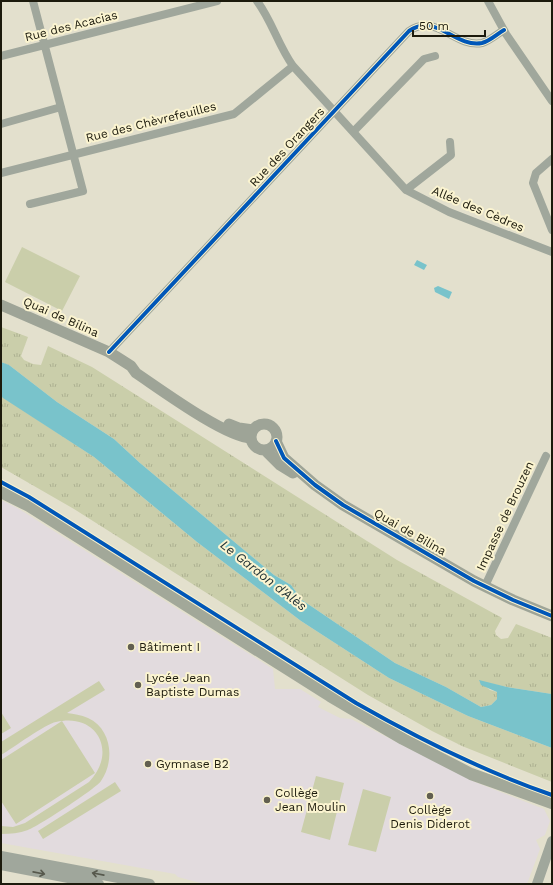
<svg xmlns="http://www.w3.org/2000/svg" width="553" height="885" viewBox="0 0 553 885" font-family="'Work Sans',sans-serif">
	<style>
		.education { fill: #e2dbde }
		.grass { fill: url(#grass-tufts) }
		.garden { fill: #caceaa }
		.water { fill: #79c3cb }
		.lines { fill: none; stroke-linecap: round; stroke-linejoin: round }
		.minor { stroke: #a0a79c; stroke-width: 8 }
		.tertiary { stroke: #a0a79c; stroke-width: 10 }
		.secondary { stroke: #9ea497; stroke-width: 11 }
		.primary { stroke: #a2a899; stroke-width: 12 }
		.cycleway-casing { stroke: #fbf4d0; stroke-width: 6 }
		.cycleway { stroke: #0057b8; stroke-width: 4 }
		.oneway { stroke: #57594d }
		.poi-dot { fill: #625f50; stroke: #fbf4d0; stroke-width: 1.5 }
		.labels { text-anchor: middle; stroke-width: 4; stroke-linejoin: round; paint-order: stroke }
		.street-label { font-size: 12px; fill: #1c1a0c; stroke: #fbf4d0 }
		.poi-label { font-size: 12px; fill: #1c1a0c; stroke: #fbf4d0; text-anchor: start }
		.water-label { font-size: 13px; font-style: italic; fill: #1b2e32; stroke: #fbf4d0 }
	</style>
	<defs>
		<pattern id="grass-tufts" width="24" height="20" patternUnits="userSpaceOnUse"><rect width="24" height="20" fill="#caceaa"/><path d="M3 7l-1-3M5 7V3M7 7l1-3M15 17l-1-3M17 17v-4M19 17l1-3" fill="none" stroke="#adb091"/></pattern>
	</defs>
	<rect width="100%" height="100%" fill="#e3e0cd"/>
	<path class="education" d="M1 500 19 509 273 669 275 689H300L321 702 318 707 340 718 351 719 369 728 475 782 544 809 550 821 545 835 536 840 540 849 527 884H204L178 877 175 874 1 843Z"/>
	<path class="grass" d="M1 327 28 337 21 356 24 360 33 364 41 365 48 346 92 367 397 560 502 618 495 631 496 635 501 639 508 638 516 624 552 638V694L507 687 479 681 490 690 497 692V699L491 705 481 707 446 687 395 663 302 600 291 585 274 575 140 463 114 439 57 402 9 365 1 362Z
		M1 396 94 457 197 542 301 621 389 678 468 716 552 748V782L462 746 432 731 368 695 74 509 1 467Z"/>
	<path class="garden" d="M22 247 80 276 62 311 5 282Z
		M99 681 105 690 67 713C74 714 81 715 88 718 112 729 115 761 101 781 97 788 37 827 28 830 19 833 11 834 1 834V826L13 827 25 823 89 782C118 752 97 712 56 722 45 724 13 748 1 755V742Z
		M1 712 11 728 1 734Z
		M62 721 95 773 16 824 1 801V760Z
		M316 776 344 783 330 840 301 832Z
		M115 782 121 791 43 839 38 831Z
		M363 789 391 797 376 852 348 845Z"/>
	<path class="water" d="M417 260 427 265 424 270 414 265Z
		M438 286 452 292 449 299 435 292 434 288Z
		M1 362 9 365 57 402 114 439 140 463 274 575 291 585 302 600 395 663 446 687 481 707 491 705 497 699V692L481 685 479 680 507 687 552 694V748L468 716 389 678 301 621 197 542 94 457 3 398 1 396Z"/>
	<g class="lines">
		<path class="minor" d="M257 1C272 21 278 45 293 66L406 190 449 212 552 252
			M488 1 506 34 552 101
			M1 56 217 1
			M1 124 61 107
			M353 132 424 59 435 56
			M552 159 536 173 533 183 552 230
			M1 173 234 114 293 66
			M406 190 451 155 450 142
			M30 204 83 191 33 1
			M109 352 409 31C436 12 454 48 482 43 490 41 497 34 504 30
			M485 586 546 456"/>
		<path class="tertiary" d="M1 856 150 884
			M1 865 99 884
			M537 884 552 841"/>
		<path class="secondary" d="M1 305 109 352 131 366 136 373C160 389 225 437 251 438
			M229 424 239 428 253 430
			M251 437a13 13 0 1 1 26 0a13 13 0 1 1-26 0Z
			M276 441 284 458 315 485 343 505 474 581 513 600 552 616
			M265 450 280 465 293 473"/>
		<path class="primary" d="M1 492 29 506 330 696 403 739 471 774 552 803"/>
		<defs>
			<path id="cycleway" d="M109 352 409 31C436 12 454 48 482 43 490 41 497 34 504 30
				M276 441 284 458 315 485 343 505 474 581 513 600 552 616
				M1 482 29 497 356 703C419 739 483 771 552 795"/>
		</defs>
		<use href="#cycleway" class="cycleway-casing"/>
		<use href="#cycleway" class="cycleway"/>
	</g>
	<defs><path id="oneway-shaft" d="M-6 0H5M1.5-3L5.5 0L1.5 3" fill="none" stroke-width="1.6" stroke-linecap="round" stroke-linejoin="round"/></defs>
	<g class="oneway">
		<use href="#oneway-shaft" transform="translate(39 873) rotate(11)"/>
		<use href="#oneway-shaft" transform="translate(98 874) rotate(-169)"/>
	</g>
	<g class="poi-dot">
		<circle cx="131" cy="647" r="4"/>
		<circle cx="138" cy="685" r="4"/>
		<circle cx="148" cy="764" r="4"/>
		<circle cx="430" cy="796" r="4"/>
		<circle cx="267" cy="800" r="4"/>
	</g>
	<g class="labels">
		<g class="street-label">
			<text transform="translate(71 26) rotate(-14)" y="4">Rue des Acacias</text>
			<text transform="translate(151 122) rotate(-14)" y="4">Rue des Chèvrefeuilles</text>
			<text transform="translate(287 147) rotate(-47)" y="4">Rue des Orangers</text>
			<text transform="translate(478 209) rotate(23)" y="4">Allée des Cèdres</text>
			<text transform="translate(61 317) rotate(24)" y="4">Quai de Bilina</text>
			<text transform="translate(505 516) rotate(-65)" y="4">Impasse de Brouzen</text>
			<text transform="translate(410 532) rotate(30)" y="4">Quai de Bilina</text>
		</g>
		<g class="poi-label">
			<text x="139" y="651">Bâtiment I</text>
			<text x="146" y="682">Lycée Jean<tspan x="146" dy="14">Baptiste Dumas</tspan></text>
			<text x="156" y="768">Gymnase B2</text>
			<text x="275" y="797">Collège<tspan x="275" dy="14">Jean Moulin</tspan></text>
			<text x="430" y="814" text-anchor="middle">Collège<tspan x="430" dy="14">Denis Diderot</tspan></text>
		</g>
		<g class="water-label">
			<text transform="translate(264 575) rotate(38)" y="5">Le Gardon d'Alès</text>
		</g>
	</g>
	<rect width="553" height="885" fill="none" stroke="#1c1a0c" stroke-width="4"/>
	<path d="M413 30v6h72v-6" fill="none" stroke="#1c1a0c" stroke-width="2"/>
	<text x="419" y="30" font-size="12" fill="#1c1a0c" stroke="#fbf4d0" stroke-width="3" paint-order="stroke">50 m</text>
</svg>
